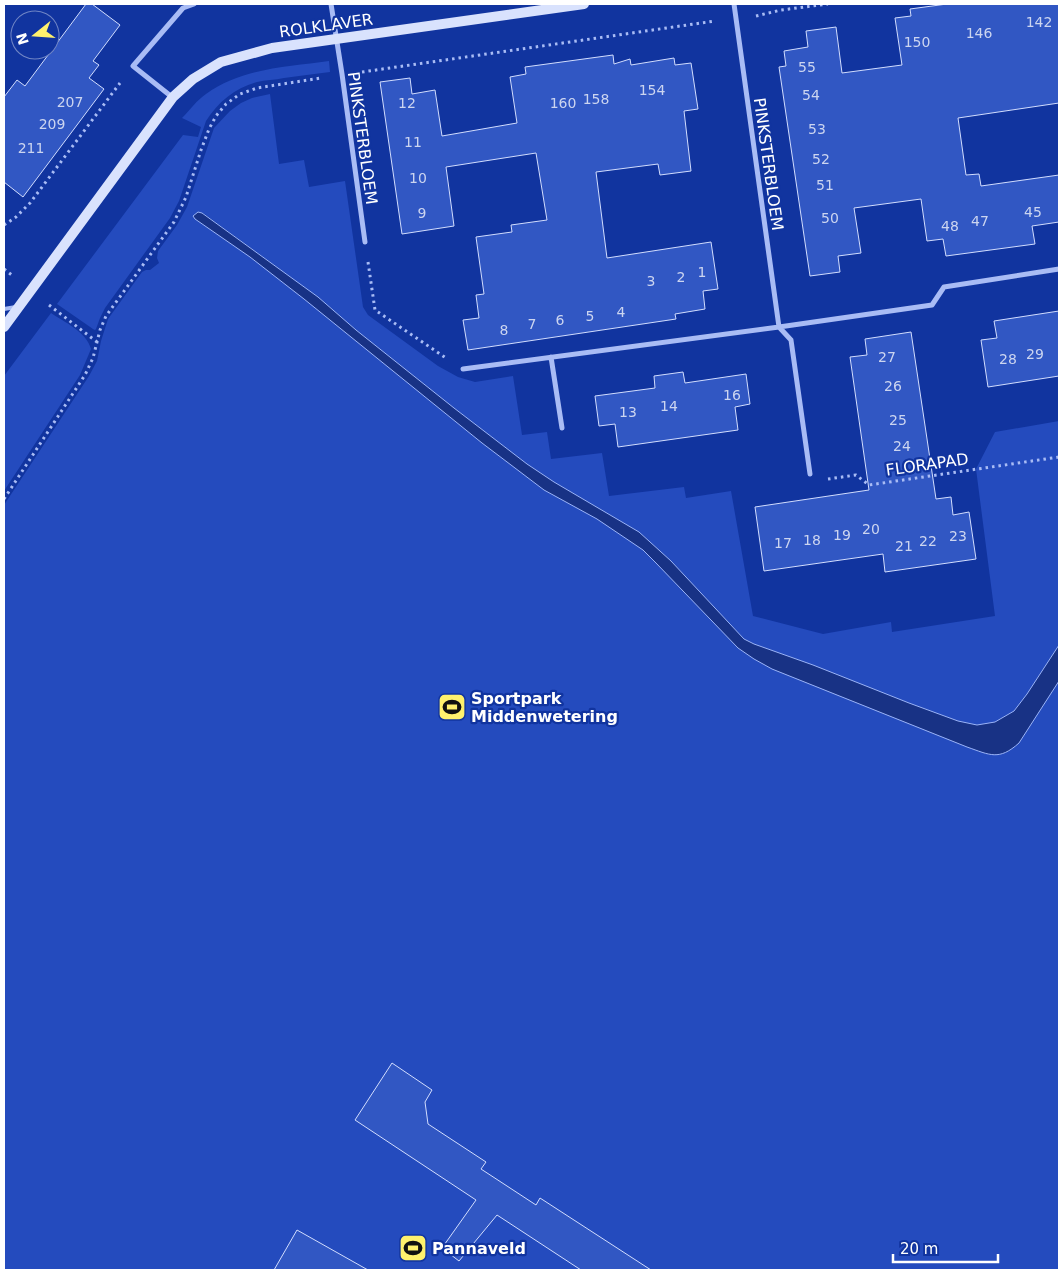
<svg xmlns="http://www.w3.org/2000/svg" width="1063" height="1274" viewBox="0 0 1063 1274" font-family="'DejaVu Sans',sans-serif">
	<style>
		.green { fill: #244bbe }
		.water { fill: #183285; stroke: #9bb4f8 }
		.building { fill: #3157c3; stroke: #d2ddfe }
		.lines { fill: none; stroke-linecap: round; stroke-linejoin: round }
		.path { stroke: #a9bcf5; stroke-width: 3; stroke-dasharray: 2.5 4; stroke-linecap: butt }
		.lane { stroke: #a9bcf5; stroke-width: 4 }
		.street { stroke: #a9bcf5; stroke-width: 5 }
		.secondary { stroke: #d9e2fd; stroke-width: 10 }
		.labels { text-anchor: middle; stroke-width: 4.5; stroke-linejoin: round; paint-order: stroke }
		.number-label { font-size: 14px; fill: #ccd5f0 }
		.street-label { font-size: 16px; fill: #fff; stroke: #11349f }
		.poi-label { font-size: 16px; font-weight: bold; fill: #fff; stroke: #11349f; text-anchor: start }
	</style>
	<rect width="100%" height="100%" fill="#11349f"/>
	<path class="green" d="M329 61 330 72C314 74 299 76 284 78 275 80 265 80 257 82 235 88 218 102 206 121L179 201 170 218 105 308 100 318 96 329 95 330 93 329 57 304 183 135 198 137 201 127 182 118C190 110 197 100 206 94 242 68 287 67 329 61Z
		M270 94 279 164 304 160 309 187 345 181 363 307 368 315 438 366 458 377 475 382 513 376 522 435 547 432 551 459 602 453 609 496 684 487 686 498 731 491 753 616 823 634 891 622 892 632 995 616 976 469 995 432 1059 421V645L1027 694 1014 711 995 722 977 725 958 721 909 703 812 665 754 644 744 639 671 561 639 532 554 482 527 464 454 408 356 330 318 297 203 213 198 212 201 219 410 380 497 450 635 539 746 648 1002 746 1059 668V1270H4V505L89 376 97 361 101 341 108 319 142 272 146 270H150L159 263 157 258 158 251 177 225 187 207 214 128 230 111 241 103 252 98Z
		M51 313C64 322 87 332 91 349L80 375 4 491V376Z"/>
	<path class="water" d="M198 212 202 213 318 297 356 330 454 408 527 464 554 482 639 532 671 561 744 639 754 644 813 665 909 703 958 721 977 725 995 722 1014 711 1027 694 1059 645V681L1019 743C999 761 990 755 967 747L772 669 754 659 738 648 656 563 643 550 597 519 544 490 482 443 304 299 250 257 195 219 193 216Z"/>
	<path class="building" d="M86 4H92L120 25 93 61 99 65 89 78 104 89 23 197 4 182V97L17 80 25 86Z
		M947 4H1059V103L958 118 966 175 979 174 981 186 1059 175V222L1032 226 1035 244 946 256 943 239 927 241 921 199 854 208 861 253 838 256 840 272 810 276 779 67 786 66 784 51 808 47 806 31 836 27 842 73 902 65 895 18 911 16 910 9Z
		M613 55 614 64 630 59 631 65 674 58 675 65 691 63 698 109 684 111 691 171 660 175 658 164 596 172 607 258 711 242 718 289 703 291 705 309 675 314 676 319 468 350 463 320 479 318 476 295 484 294 476 237 512 232 511 225 547 220 536 153 446 167 454 226 402 234 380 82 410 78 412 94 435 90 442 136 517 123 510 77 526 74 525 67Z
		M1059 311V376L988 387 981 340 997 338 994 321Z
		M911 332 936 499 951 497 953 515 969 512 976 559 885 572 883 554 764 571 755 507 869 490 850 357 867 355 865 339Z
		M683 372 685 383 746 374 750 404 735 407 738 430 618 447 615 424 599 426 595 396 655 388 654 376Z
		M392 1063 432 1090 425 1102 428 1124 486 1162 481 1169 536 1205 540 1198 651 1270H581L497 1215 459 1261 442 1248 476 1200 355 1120Z
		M297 1230 368 1270H274Z"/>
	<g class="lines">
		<path class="path" d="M756 16 781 10 828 4
			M362 72 715 21
			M4 225 16 217 30 203 120 83
			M368 262 375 310 446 358
			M4 269 13 276
			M49 305 97 342
			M828 479 856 475 869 485 1059 457
			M4 499 85 375 93 358 100 330 106 316 174 222 186 197 201 150 209 129 216 116 226 104 240 94 257 88 321 78"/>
		<path class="lane" d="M4 309 16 307"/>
		<path class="street" d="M331 4 342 74 365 242
			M734 4 779 327 791 340 810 474
			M172 97 133 66 183 8 194 4
			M551 357 562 428
			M463 369 779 327 932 305 944 287 1059 269"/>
		<path class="secondary" d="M4 327 173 97 193 79 221 62 272 48 584 4"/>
	</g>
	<defs>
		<symbol id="stadium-square" viewBox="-11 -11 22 22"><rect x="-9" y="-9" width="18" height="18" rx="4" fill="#fff16d" stroke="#11349f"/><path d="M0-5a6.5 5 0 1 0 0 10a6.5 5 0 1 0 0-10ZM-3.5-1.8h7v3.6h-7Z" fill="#111"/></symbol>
	</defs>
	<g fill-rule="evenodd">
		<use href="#stadium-square" x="436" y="691" width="32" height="32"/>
		<use href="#stadium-square" x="397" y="1232" width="32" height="32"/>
	</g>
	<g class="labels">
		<g class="number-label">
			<text x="1039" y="27">142</text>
			<text x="979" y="38">146</text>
			<text x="917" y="47">150</text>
			<text x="807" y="72">55</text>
			<text x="652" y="95">154</text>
			<text x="811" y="100">54</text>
			<text x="596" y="104">158</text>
			<text x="70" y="107">207</text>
			<text x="407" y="108">12</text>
			<text x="563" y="108">160</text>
			<text x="52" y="129">209</text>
			<text x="817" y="134">53</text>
			<text x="413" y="147">11</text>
			<text x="31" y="153">211</text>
			<text x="821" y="164">52</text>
			<text x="418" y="183">10</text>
			<text x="825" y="190">51</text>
			<text x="1033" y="217">45</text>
			<text x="422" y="218">9</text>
			<text x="830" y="223">50</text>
			<text x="980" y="226">47</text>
			<text x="950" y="231">48</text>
			<text x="702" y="277">1</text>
			<text x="681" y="282">2</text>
			<text x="651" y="286">3</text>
			<text x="621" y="317">4</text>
			<text x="590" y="321">5</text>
			<text x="560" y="325">6</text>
			<text x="532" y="329">7</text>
			<text x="504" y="335">8</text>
			<text x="1035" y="359">29</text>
			<text x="887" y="362">27</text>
			<text x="1008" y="364">28</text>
			<text x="893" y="391">26</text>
			<text x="732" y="400">16</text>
			<text x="669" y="411">14</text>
			<text x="628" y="417">13</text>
			<text x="898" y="425">25</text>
			<text x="902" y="451">24</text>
			<text x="871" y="534">20</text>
			<text x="842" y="540">19</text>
			<text x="958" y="541">23</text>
			<text x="812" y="545">18</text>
			<text x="928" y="546">22</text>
			<text x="783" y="548">17</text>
			<text x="904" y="551">21</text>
		</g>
		<g class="street-label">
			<text transform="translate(326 25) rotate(-8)" y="6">ROLKLAVER</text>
			<text transform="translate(363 138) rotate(82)" y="6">PINKSTERBLOEM</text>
			<text transform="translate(769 164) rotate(82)" y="6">PINKSTERBLOEM</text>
			<text transform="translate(927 464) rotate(-8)" y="6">FLORAPAD</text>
		</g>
		<g class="poi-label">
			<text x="471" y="704">Sportpark<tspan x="471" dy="18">Middenwetering</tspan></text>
			<text x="432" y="1254">Pannaveld</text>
		</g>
	</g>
	<rect width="1063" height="1274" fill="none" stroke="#ffffff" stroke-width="10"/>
	<g transform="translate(35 35) rotate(253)"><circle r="24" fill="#11349f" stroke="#7085c5"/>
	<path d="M0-4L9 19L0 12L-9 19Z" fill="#fff16d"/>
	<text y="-8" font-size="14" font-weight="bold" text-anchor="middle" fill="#ffffff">N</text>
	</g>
	<path d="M893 1254v8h105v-8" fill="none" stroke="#ffffff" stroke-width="2.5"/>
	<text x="900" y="1254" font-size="15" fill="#ffffff" stroke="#11349f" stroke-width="4" paint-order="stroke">20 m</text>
</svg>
